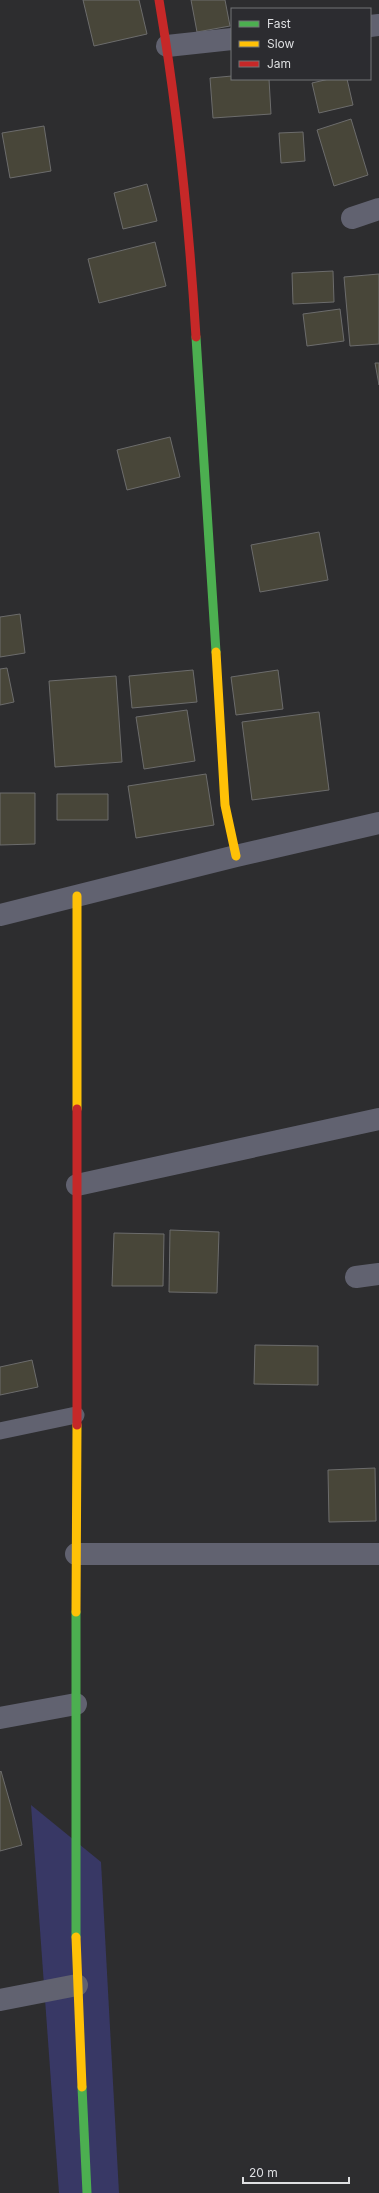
<svg xmlns="http://www.w3.org/2000/svg" width="379" height="2193" viewBox="0 0 379 2193" font-family="Inter,sans-serif">
	<style>
		.green { fill: #383865 }
		.building { fill: #484639; stroke: #6c6c6c }
		.lines { fill: none; stroke-linecap: round; stroke-linejoin: round }
		.lane { stroke: #616270; stroke-width: 17 }
		.street { stroke: #616270; stroke-width: 22 }
		.fast { stroke: #4caf50; stroke-width: 9 }
		.slow { stroke: #ffc107; stroke-width: 9 }
		.jam { stroke: #c62828; stroke-width: 9 }
	</style>
	<rect width="100%" height="100%" fill="#2d2d2f"/>
	<path class="green" d="M31 1805 101 1862 119 2193H59Z"/>
	<path class="building" d="M83 0H139L147 34 94 46Z
		M191 0H225L230 26 197 32Z
		M232 76V79H269L271 114 213 118 210 78Z
		M329 79H347L353 105 319 113 312 83Z
		M351 119 368 175 334 186 317 130Z
		M44 126 51 171 10 178 2 133Z
		M303 132 305 161 281 163 279 133Z
		M147 184 157 221 123 229 114 193Z
		M155 242 166 286 99 303 88 259Z
		M333 271 334 302 293 304 292 273Z
		M379 274V344L350 346 344 277Z
		M340 309 344 341 307 346 303 314Z
		M375 363H379V385Z
		M170 437 180 477 127 490 117 450Z
		M319 532 328 580 260 592 251 545Z
		M20 614 25 653 0 657V617Z
		M7 668 14 702 0 705V669Z
		M193 670 197 702 132 708 129 676Z
		M278 670 283 709 236 715 231 677Z
		M116 676 122 762 55 767 49 681Z
		M187 710 195 761 144 769 136 717Z
		M319 712 329 790 252 800 242 722Z
		M206 774 214 825 136 838 128 786Z
		M0 793H35V844L0 845Z
		M57 794H108V820H57Z
		M170 1230 219 1232 217 1293 169 1292Z
		M114 1233 164 1234 163 1286H112Z
		M255 1345 318 1346V1385L254 1384Z
		M32 1360 38 1387 0 1395V1367Z
		M375 1468 376 1521 329 1522 328 1470Z
		M1 1771 22 1845 0 1851V1772Z"/>
	<g class="lines">
		<path class="lane" d="M0 1431 76 1415"/>
		<path class="street" d="M370 26 379 25
			M167 46 232 39
			M352 218 379 209
			M0 915 236 856 379 823
			M77 1185 379 1119
			M356 1277 379 1274
			M76 1554H379
			M0 1718 76 1704
			M0 2000 77 1985"/>
		<path class="fast" d="M196 337 216 652
			M76 1937V1612
			M82 2087 87 2193"/>
		<path class="slow" d="M216 652 225 805 236 856
			M77 1109V896
			M76 1612 77 1425
			M76 1937 82 2087"/>
		<path class="jam" d="M159 0C178 112 189 224 196 337
			M77 1425V1109"/>
	</g>
	<rect x="231" y="8" width="140" height="72" fill="#2c2c30" stroke="#737477"/>
	<rect x="239" y="21" width="20" height="6" fill="#4caf50" stroke="#737477"/>
	<text x="267" y="28" font-size="12" fill="#dedfe1">Fast</text>
	<rect x="239" y="41" width="20" height="6" fill="#ffc107" stroke="#737477"/>
	<text x="267" y="48" font-size="12" fill="#dedfe1">Slow</text>
	<rect x="239" y="61" width="20" height="6" fill="#c62828" stroke="#737477"/>
	<text x="267" y="68" font-size="12" fill="#dedfe1">Jam</text>
	<path d="M243 2177v6h106v-6" fill="none" stroke="#dedfe1" stroke-width="2"/>
	<text x="249" y="2177" font-size="12" fill="#dedfe1" stroke="#2c2c30" stroke-width="3" paint-order="stroke">20 m</text>
</svg>
